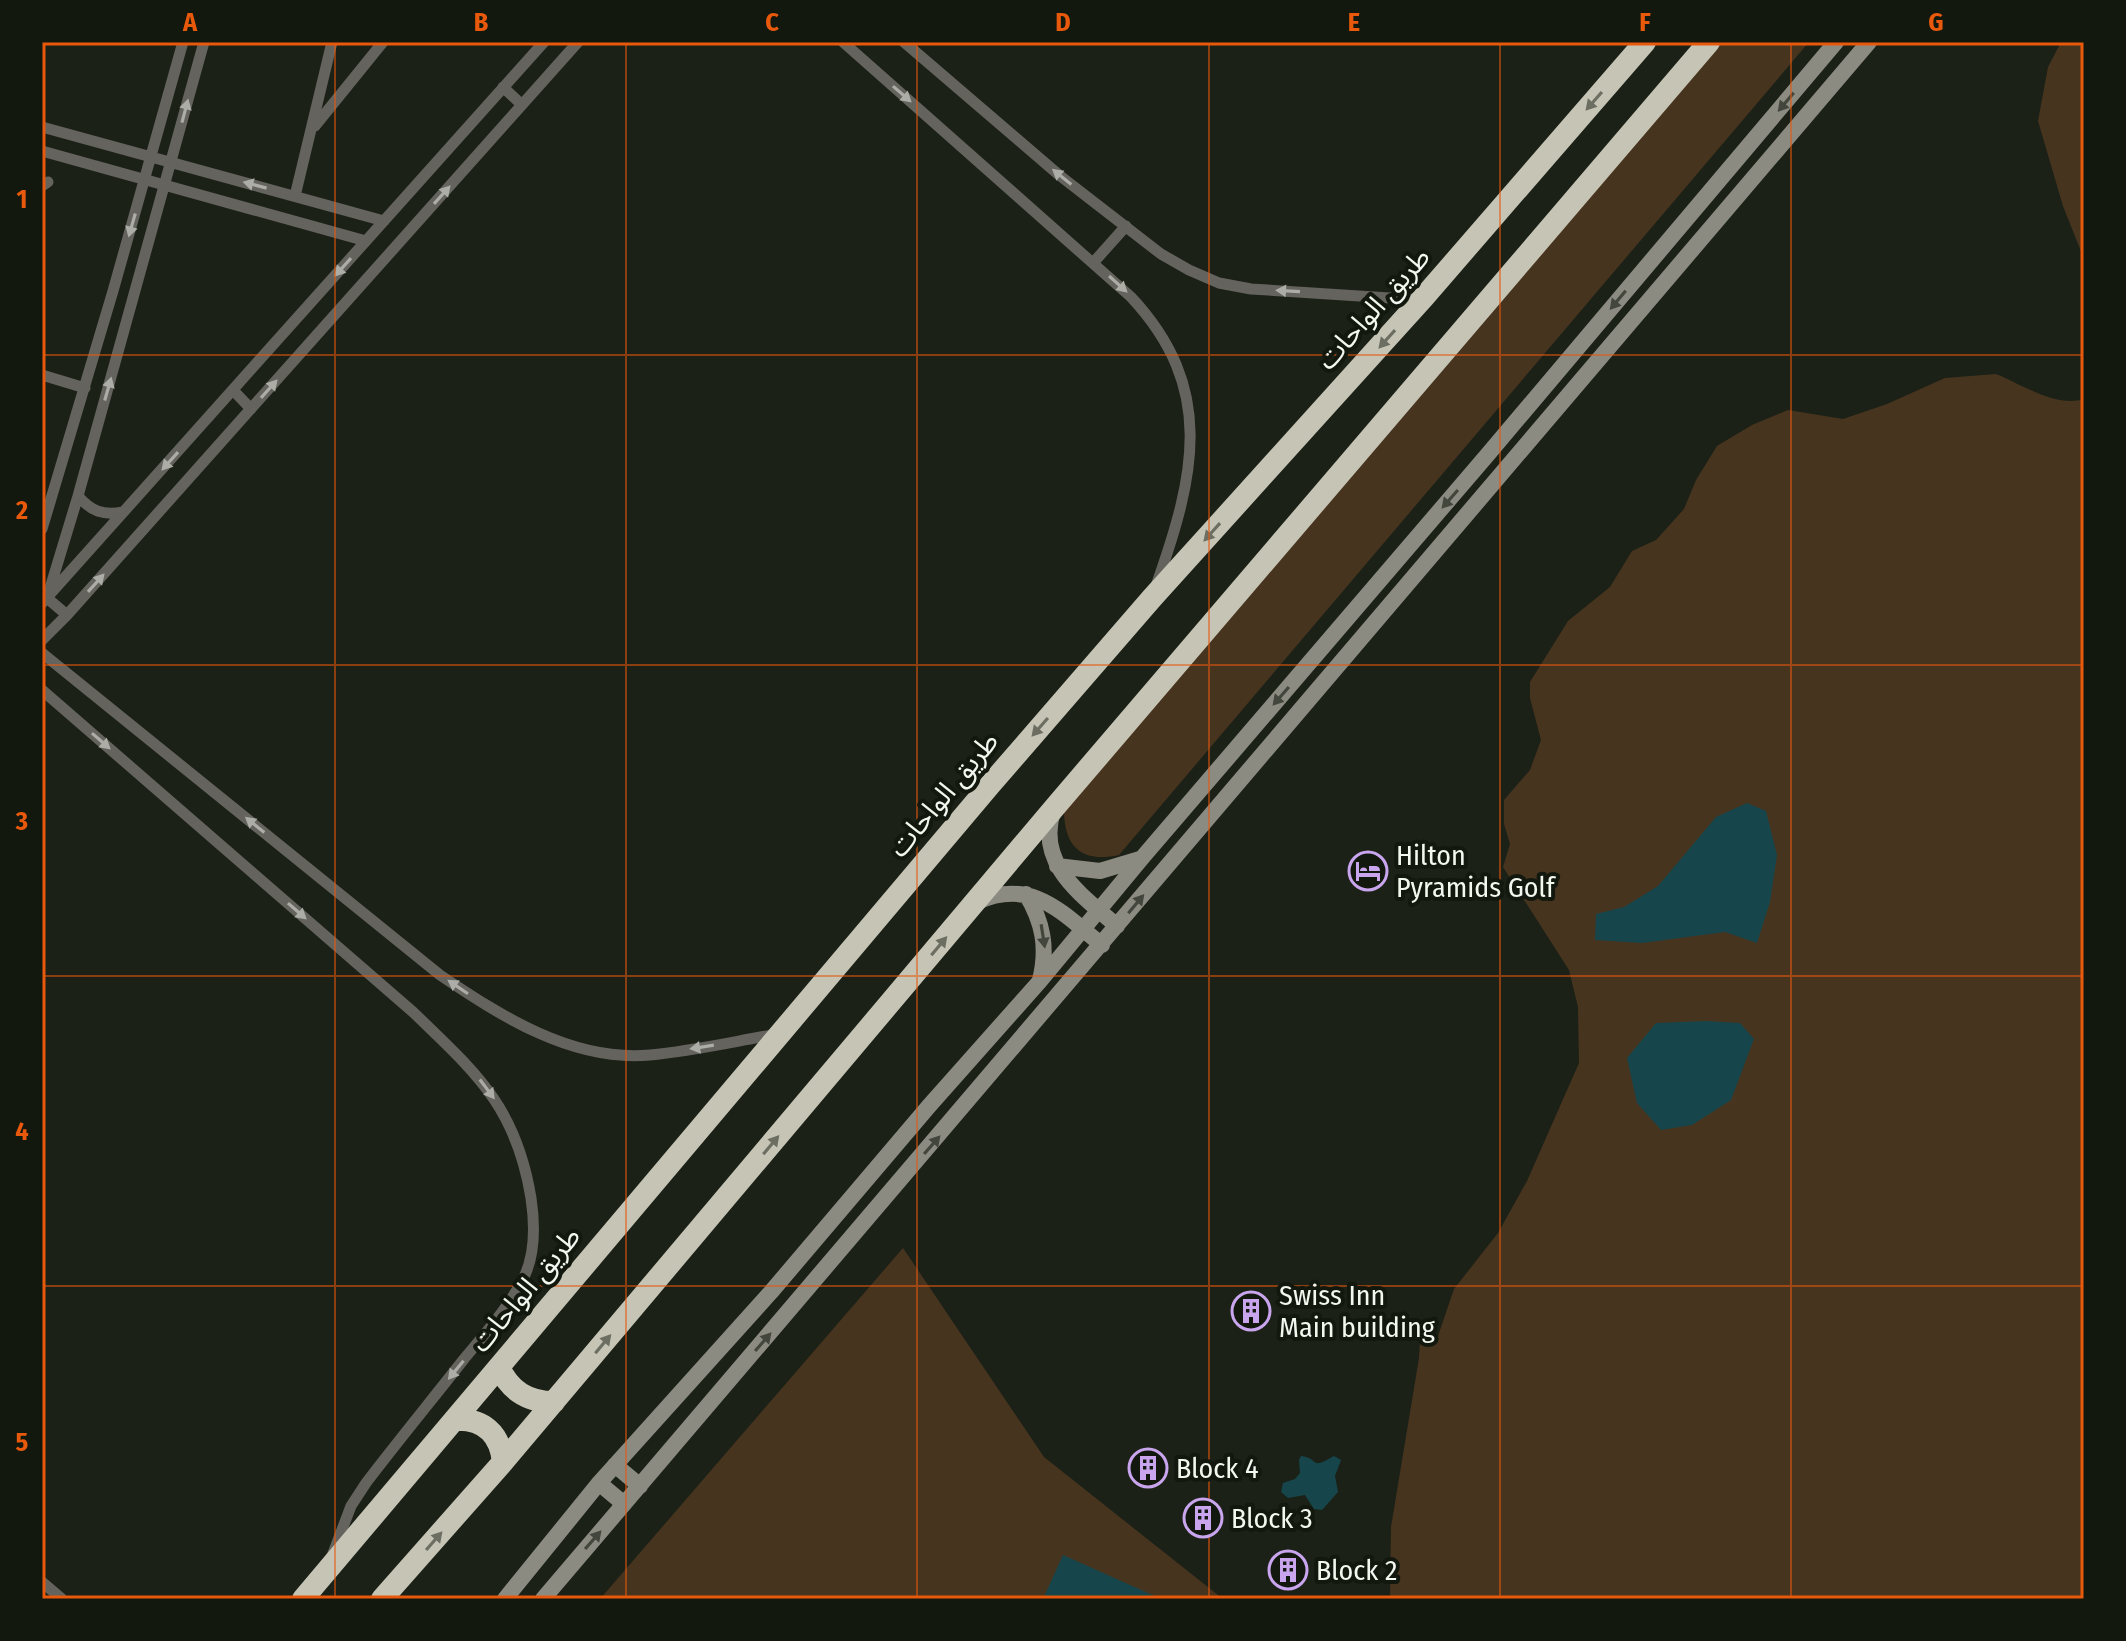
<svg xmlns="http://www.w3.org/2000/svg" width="2126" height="1641" viewBox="0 0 2126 1641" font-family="'Fira Sans Condensed','Noto Sans Arabic',sans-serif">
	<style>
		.green { fill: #47341f }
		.water { fill: #16464b }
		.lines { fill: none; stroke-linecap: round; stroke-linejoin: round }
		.street { stroke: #64635d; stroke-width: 11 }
		.secondary { stroke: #8c8b81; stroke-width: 16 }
		.highway { stroke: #c6c4b5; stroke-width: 22 }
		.oneway { fill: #abada6 }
		.oneway2 { fill: #6c6e62 }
		.oneway3 { fill: #43463c }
		.grid { fill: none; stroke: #e8590c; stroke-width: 2; stroke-opacity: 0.55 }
		.labels { text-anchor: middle; stroke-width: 8; stroke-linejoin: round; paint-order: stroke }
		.street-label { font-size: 28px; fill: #f2f7f0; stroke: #12180e }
		.poi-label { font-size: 28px; fill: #f2f7f0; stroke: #12180e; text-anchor: start }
		.neatline { fill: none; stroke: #e8590c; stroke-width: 3 }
		.grid-label { font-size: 26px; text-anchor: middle; font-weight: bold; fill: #e8590c }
	</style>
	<rect width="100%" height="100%" fill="#1b2117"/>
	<path class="green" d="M1718 42H1809L1119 855C1083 863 1064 848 1064 810Z
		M2061 42H2084V259L2063 206 2038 121 2048 67Z
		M1996 374C2021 384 2056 408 2084 399V1599H1390L1391 1527 1419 1358 1420 1342 1438 1336 1454 1289 1498 1233 1527 1181 1579 1063 1578 1007 1569 970 1503 867 1510 844 1504 824V800L1530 770 1541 740 1530 698V682L1568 621 1610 587 1632 551 1656 540 1684 509 1696 480 1717 446 1752 425 1788 410 1843 419 1887 404 1945 378Z
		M903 1248 1044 1457 1223 1599H600Z"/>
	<path class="water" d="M1747 803 1766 811 1777 855 1770 902 1757 943 1725 932 1642 943 1595 940 1596 914 1624 907 1658 886 1716 817Z
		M1706 1021 1740 1023 1754 1039 1731 1100 1692 1125 1661 1130 1637 1103 1627 1058 1656 1023Z
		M1301 1456C1320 1458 1309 1471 1334 1456L1341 1460 1335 1476 1338 1492 1322 1510 1314 1509 1305 1495 1288 1498 1281 1492 1283 1483 1295 1479 1300 1473 1299 1460Z
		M1063 1555 1157 1597V1599H1043Z"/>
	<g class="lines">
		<path class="street" d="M843 42 1131 297C1216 388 1195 475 1157 583
			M904 42 1059 175 1161 254 1189 270 1219 283 1251 289 1421 300
			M503 87 522 105
			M315 126 383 42
			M42 127 384 221
			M42 151 366 241
			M42 186 48 182
			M295 196 332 42
			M1093 263 1126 226
			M42 375 85 388
			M233 390 251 409
			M78 496C91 511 103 516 123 512
			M42 529 113 291 183 42
			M42 603 544 42
			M67 615 47 598 78 496 204 42
			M42 640 67 615 578 42
			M42 653 440 975C501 1016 572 1062 650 1055 693 1051 736 1041 778 1034
			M42 690 413 1012C476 1073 516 1106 531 1198 535 1225 536 1256 522 1281 507 1309 484 1335 464 1359 431 1401 398 1441 366 1483L351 1506 332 1556
			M42 1582 62 1599"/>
		<path class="secondary" d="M1053 811C1036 865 1082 895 1117 926
			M1057 866 1100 871 1140 859
			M1026 894C1043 922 1048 948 1040 980
			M977 902C1032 877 1062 913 1102 945
			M615 1465 640 1486
			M599 1483 624 1504
			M505 1599 599 1483 771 1292 929 1106 1040 981 1142 858 1489 453 1836 42
			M543 1599 1869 42"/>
		<path class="highway" d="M499 1367C510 1391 528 1402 554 1402
			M454 1420C483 1418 500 1433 503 1462
			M303 1599 990 785 1152 598 1424 297 1645 42
			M382 1599 503 1462 1055 807 1709 42"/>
	</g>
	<defs><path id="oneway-solid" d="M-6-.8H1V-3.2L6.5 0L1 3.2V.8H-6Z" transform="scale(2)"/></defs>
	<g class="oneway">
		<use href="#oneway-solid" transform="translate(902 94) rotate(41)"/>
		<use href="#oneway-solid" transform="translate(185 111) rotate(-75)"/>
		<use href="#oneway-solid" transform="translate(1062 177) rotate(-141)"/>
		<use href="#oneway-solid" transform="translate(255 185) rotate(-165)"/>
		<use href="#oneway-solid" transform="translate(442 195) rotate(-48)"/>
		<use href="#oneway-solid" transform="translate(132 225) rotate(106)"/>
		<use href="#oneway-solid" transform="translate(343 267) rotate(132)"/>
		<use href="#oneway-solid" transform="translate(1118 284) rotate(42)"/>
		<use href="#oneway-solid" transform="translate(1288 291) rotate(-177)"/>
		<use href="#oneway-solid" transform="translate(108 389) rotate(-74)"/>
		<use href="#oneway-solid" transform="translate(269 389) rotate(-48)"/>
		<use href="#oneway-solid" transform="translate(170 461) rotate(132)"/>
		<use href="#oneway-solid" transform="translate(96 583) rotate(-48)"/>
		<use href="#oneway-solid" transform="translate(101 741) rotate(41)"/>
		<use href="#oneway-solid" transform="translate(255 825) rotate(-141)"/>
		<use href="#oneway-solid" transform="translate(297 911) rotate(41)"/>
		<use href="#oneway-solid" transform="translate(458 987) rotate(-146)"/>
		<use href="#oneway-solid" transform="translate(702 1047) rotate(171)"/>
		<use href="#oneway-solid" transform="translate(487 1089) rotate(53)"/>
		<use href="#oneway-solid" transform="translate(456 1370) rotate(129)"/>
	</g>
	<g class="oneway2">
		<use href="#oneway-solid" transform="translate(1594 101) rotate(131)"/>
		<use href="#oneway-solid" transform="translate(1387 339) rotate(132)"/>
		<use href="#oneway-solid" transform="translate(1212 532) rotate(132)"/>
		<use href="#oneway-solid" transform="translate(1040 727) rotate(131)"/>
		<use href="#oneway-solid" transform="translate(939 946) rotate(-50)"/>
		<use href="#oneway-solid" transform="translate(771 1145) rotate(-50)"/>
		<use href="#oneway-solid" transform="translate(603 1344) rotate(-50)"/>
		<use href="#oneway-solid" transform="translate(434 1541) rotate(-49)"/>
	</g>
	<g class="oneway3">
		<use href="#oneway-solid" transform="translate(1786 102) rotate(130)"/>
		<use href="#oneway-solid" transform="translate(1618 300) rotate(130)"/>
		<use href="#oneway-solid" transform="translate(1450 499) rotate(131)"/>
		<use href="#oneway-solid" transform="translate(1281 696) rotate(131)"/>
		<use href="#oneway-solid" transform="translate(1136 904) rotate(-50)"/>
		<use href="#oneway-solid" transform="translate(1043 936) rotate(81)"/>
		<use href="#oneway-solid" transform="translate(932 1145) rotate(-49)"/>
		<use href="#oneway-solid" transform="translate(763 1342) rotate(-49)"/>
		<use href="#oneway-solid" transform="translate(593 1540) rotate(-49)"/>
	</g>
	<path class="grid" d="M335 42V1599M626 42V1599M917 42V1599M1209 42V1599M1500 42V1599M1791 42V1599M42 355H2084M42 665H2084M42 976H2084M42 1286H2084"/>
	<defs>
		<symbol id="hotel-ring" viewBox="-11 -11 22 22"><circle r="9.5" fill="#12180e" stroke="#c9a5ee" stroke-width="1.5"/><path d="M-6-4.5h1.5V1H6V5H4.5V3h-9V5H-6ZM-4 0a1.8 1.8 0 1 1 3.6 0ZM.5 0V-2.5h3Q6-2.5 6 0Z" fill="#c9a5ee"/></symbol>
		<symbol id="building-ring" viewBox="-11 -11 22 22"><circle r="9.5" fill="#12180e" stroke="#c9a5ee" stroke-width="1.5"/><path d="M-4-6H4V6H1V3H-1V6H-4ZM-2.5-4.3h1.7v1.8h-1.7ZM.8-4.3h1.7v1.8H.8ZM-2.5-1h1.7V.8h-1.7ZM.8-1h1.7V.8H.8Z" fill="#c9a5ee"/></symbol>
	</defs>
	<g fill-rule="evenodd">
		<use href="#hotel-ring" x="1346" y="849" width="44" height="44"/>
		<use href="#building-ring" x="1229" y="1289" width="44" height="44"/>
		<use href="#building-ring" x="1126" y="1446" width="44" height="44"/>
		<use href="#building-ring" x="1181" y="1496" width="44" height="44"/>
		<use href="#building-ring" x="1266" y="1548" width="44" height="44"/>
	</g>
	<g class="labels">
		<g class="street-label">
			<text transform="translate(1373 308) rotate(-48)" y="10">طريق الواحات</text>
			<text transform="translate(943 794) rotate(-50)" y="10">طريق الواحات</text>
			<text transform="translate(525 1289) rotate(-50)" y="10">طريق الواحات</text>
		</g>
		<g class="poi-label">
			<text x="1396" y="865">Hilton<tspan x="1396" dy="32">Pyramids Golf</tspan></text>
			<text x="1279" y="1305">Swiss Inn<tspan x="1279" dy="32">Main building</tspan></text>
			<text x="1176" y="1478">Block 4</text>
			<text x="1231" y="1528">Block 3</text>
			<text x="1316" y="1580">Block 2</text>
		</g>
	</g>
	<rect width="2126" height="1641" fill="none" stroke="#12180e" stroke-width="88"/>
	<rect x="44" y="44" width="2038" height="1553" class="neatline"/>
	<g class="grid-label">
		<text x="190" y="31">A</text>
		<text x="481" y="31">B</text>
		<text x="772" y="31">C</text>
		<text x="1063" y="31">D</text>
		<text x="1354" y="31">E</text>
		<text x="1645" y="31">F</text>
		<text x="1936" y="31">G</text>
		<text x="22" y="208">1</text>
		<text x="22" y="519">2</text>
		<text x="22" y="830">3</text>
		<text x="22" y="1140">4</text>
		<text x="22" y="1451">5</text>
	</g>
</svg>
